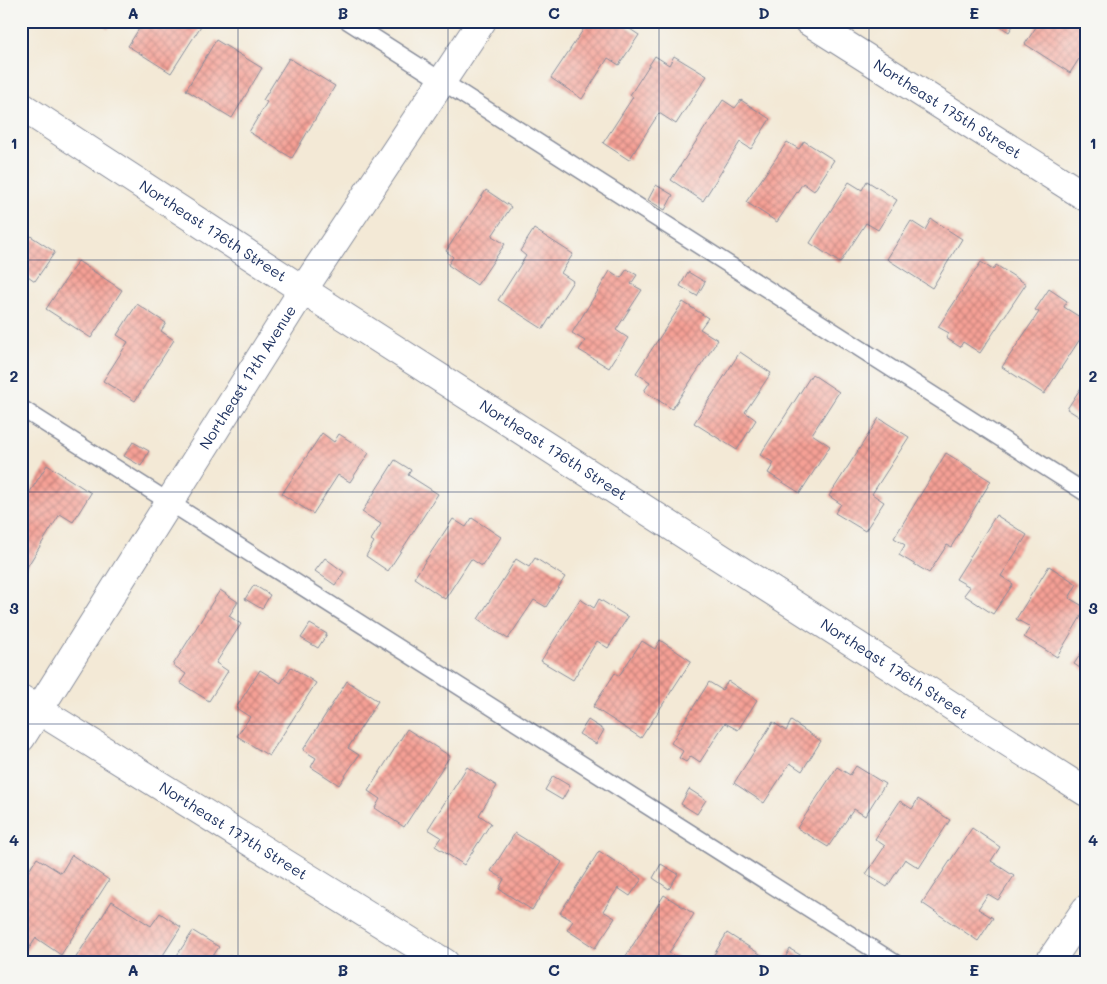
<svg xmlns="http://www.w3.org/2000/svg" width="1107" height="984" viewBox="0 0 1107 984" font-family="Mali,sans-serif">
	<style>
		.building { fill: url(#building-cross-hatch) }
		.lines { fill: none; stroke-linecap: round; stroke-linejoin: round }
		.service-casing { stroke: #878c9a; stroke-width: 19 }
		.minor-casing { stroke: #878c9a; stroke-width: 30 }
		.service { stroke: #fff; stroke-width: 16 }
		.minor { stroke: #fff; stroke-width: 28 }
		.grid { fill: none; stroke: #1b2f5e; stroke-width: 1; stroke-opacity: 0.55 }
		.labels { text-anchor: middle; stroke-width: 4.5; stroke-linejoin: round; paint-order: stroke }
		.street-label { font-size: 15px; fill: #1b2f5e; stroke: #f6f6f2 }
		.neatline { fill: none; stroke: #1b2f5e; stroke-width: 2 }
		.grid-label { font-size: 16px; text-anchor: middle; font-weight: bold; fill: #1b2f5e }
	</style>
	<defs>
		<pattern id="building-cross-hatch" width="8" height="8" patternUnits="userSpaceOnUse" patternTransform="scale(1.25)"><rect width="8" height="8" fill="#f6a095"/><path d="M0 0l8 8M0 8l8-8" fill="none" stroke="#c6837d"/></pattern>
	</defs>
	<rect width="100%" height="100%" fill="#f6f6f2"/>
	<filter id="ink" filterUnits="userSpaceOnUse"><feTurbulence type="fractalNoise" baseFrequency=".02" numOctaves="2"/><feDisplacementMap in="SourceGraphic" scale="10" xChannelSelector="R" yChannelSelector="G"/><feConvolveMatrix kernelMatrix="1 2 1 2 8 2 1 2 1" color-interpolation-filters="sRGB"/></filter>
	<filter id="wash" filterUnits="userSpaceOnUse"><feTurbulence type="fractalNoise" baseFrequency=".0096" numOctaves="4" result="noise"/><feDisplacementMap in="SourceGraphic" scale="20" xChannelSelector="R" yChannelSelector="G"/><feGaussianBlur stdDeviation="1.12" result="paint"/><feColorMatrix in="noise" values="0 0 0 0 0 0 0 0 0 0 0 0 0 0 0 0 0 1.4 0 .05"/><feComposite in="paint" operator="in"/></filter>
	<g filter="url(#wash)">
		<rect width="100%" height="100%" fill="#f3e9d6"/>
		<g id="blocks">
			<path class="building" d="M96 21H112L108 29Z
				M144 21H204L171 73 128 46Z
				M589 21H599L604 24 606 21H618L639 35 619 65 608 58 582 99 551 78Z
				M992 21H1016L1009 32Z
				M1040 21H1086V48L1070 73 1025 44Z
				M216 40 262 68 232 118 186 90Z
				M655 56 669 65 674 56 707 76 676 124 659 113 629 160 603 143 633 97 630 95Z
				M289 58 335 86 292 158 249 132 267 102 263 100Z
				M723 100 735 108 741 100 770 119 751 149 740 142 703 201 671 180Z
				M804 141 834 160 814 191 803 183 777 222 746 202 787 142 799 149Z
				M867 181 897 200 878 230 866 223 840 263 810 243 849 182 862 190Z
				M656 185 673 195 665 210 648 200Z
				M486 190 511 207 492 236 505 244 477 285 448 265 453 257 446 251Z
				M931 219 962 239 932 288 887 259 911 221 925 230Z
				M534 229 573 254 561 273 573 281 543 329 498 300 526 256 520 251Z
				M26 233 55 252 35 281 25 274 21 279V241Z
				M78 261 122 290 91 338 46 309Z
				M981 262 993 270 996 265 1026 284 980 353 963 342 960 347 946 338 949 333 938 327Z
				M627 269 637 275 631 284 642 290 616 330 628 338 609 368 579 350 585 341 572 333 610 271 621 278Z
				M688 272 705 282 697 296 680 286Z
				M1049 289 1067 301 1064 307 1086 321V330L1044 394 1002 367 1039 312 1035 310Z
				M683 302 708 318 700 329 718 340 672 409 644 391 650 382 636 373Z
				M137 304 166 323 161 331 174 340 135 401 103 381 128 342 117 335Z
				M740 352 771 373 745 412 756 420 737 450 694 423Z
				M812 374 839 392 812 434 830 446 800 493 768 473 774 463 760 455Z
				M1086 380V421L1067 409Z
				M879 418 909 437 872 494 884 502 865 531 835 513 841 504 829 496Z
				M322 433 334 442 339 434 369 453 350 482 338 475 313 514 282 494Z
				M133 442 149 451 141 466 124 456Z
				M946 453 991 481 951 547 947 545 929 573 899 555 905 545 894 538Z
				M395 460 411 470 408 475 438 494 388 571 366 556 374 542 371 540 381 524 362 512Z
				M47 465 91 493 73 522 60 514 24 572 21 570V506Z
				M996 515 1027 535 1001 576 1013 584 993 614 964 595 970 587 956 579Z
				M472 518 501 537 482 566 471 559 445 599 414 578 453 519 466 527Z
				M325 558 344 572 335 585 315 571Z
				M535 558 565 577 546 607 534 600 508 639 478 619 516 559 529 567Z
				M1049 566 1077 584 1069 598 1086 608 1057 657 1024 637 1030 627 1016 619Z
				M254 585 270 595 262 609 245 599Z
				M220 590 238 602 229 616 241 624 216 663 228 671 209 701 180 683 186 674 173 665Z
				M580 599 594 608 599 599 628 617 608 648 597 641 573 680 541 661Z
				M310 624 327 634 318 648 301 638Z
				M660 640 691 661 641 738 593 707 615 673 619 676 642 641 655 649Z
				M1086 646V672L1074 664Z
				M291 667 316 683 269 756 237 736 250 717 236 708 260 670 281 683Z
				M347 681 378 701 348 748 359 755 339 785 311 767 316 758 303 750Z
				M728 681 757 700 738 730 725 723 700 762 691 756 686 762 679 758 683 751 671 743 709 682 722 690Z
				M588 720 604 730 596 744 579 734Z
				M791 721 821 741 802 771 790 763 764 803 734 783 773 722 786 731Z
				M407 729 450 756 404 827 375 808 380 799 368 791Z
				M856 766 885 784 865 816 854 809 828 847 797 828 837 767 850 775Z
				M467 767 497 786 479 815 491 823 464 865 435 846 441 837 428 829Z
				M553 776 570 786 562 800 545 790Z
				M689 789 706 800 697 814 681 804Z
				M918 799 950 820 919 868 905 859 887 887 866 874 885 846 875 839 900 801 912 809Z
				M972 828 1000 847 991 861 1014 876 998 900 988 894 978 909 993 918 978 941 922 903Z
				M515 833 562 862 532 910 499 889 504 879 491 871Z
				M599 851 642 879 630 896 618 888 603 911 615 918 595 948 567 930 573 921 560 913Z
				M72 855 109 880 61 955 36 938 21 961V883L37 858 61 873Z
				M661 864 678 874 669 889 653 878Z
				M664 895 694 914 669 953 681 960 680 963H637L626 956Z
				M112 901 151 926 160 913 181 927 158 963H81L75 959Z
				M193 931 219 947 213 956 223 962 227 957 235 963H172Z
				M727 933 774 963H709Z
				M790 949 807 959 805 963H782Z"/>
		</g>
	</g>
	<g filter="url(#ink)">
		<use href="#blocks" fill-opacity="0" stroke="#878c9a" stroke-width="1"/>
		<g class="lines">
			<defs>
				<path id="service" d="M348 21 1086 493
					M21 408 895 963"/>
				<g id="minor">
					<path id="s1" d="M808 21 1086 197"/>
					<path id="s2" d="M21 106 303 290 1086 792"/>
					<path id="s3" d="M21 699 445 963"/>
					<path id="s4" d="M21 738 303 290 482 21"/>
					<path d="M1049 963 1086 909"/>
				</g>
			</defs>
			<use href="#service" class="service-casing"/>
			<use href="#minor" class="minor-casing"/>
			<use href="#service" class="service"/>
			<use href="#minor" class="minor"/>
		</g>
	</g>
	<path class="grid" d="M238 21V963M448 21V963M659 21V963M869 21V963M21 260H1086M21 492H1086M21 724H1086"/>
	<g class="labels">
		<g class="street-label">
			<text dy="5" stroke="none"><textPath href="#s1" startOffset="165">Northeast 175th Street</textPath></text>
			<text dy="5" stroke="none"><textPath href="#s2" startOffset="229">Northeast 176th Street</textPath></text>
			<text dy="5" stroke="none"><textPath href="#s4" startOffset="426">Northeast 17th Avenue</textPath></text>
			<text dy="5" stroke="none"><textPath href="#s2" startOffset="634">Northeast 176th Street</textPath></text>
			<text dy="5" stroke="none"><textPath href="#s2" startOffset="1039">Northeast 176th Street</textPath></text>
			<text dy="5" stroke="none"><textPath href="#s3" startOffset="250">Northeast 177th Street</textPath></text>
		</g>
	</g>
	<rect width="1107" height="984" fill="none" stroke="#f6f6f2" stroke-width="55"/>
	<rect x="28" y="28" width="1052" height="928" class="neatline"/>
	<g class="grid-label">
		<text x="133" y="19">A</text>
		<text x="343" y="19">B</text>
		<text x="554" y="19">C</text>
		<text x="764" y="19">D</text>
		<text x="974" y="19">E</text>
		<text x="14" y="149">1</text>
		<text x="1093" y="149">1</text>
		<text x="14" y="382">2</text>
		<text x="1093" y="382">2</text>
		<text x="14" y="614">3</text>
		<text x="1093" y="614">3</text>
		<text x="14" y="846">4</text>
		<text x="1093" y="846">4</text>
		<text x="133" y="976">A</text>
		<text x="343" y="976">B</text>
		<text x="554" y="976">C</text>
		<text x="764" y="976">D</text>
		<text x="974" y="976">E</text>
	</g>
</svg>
